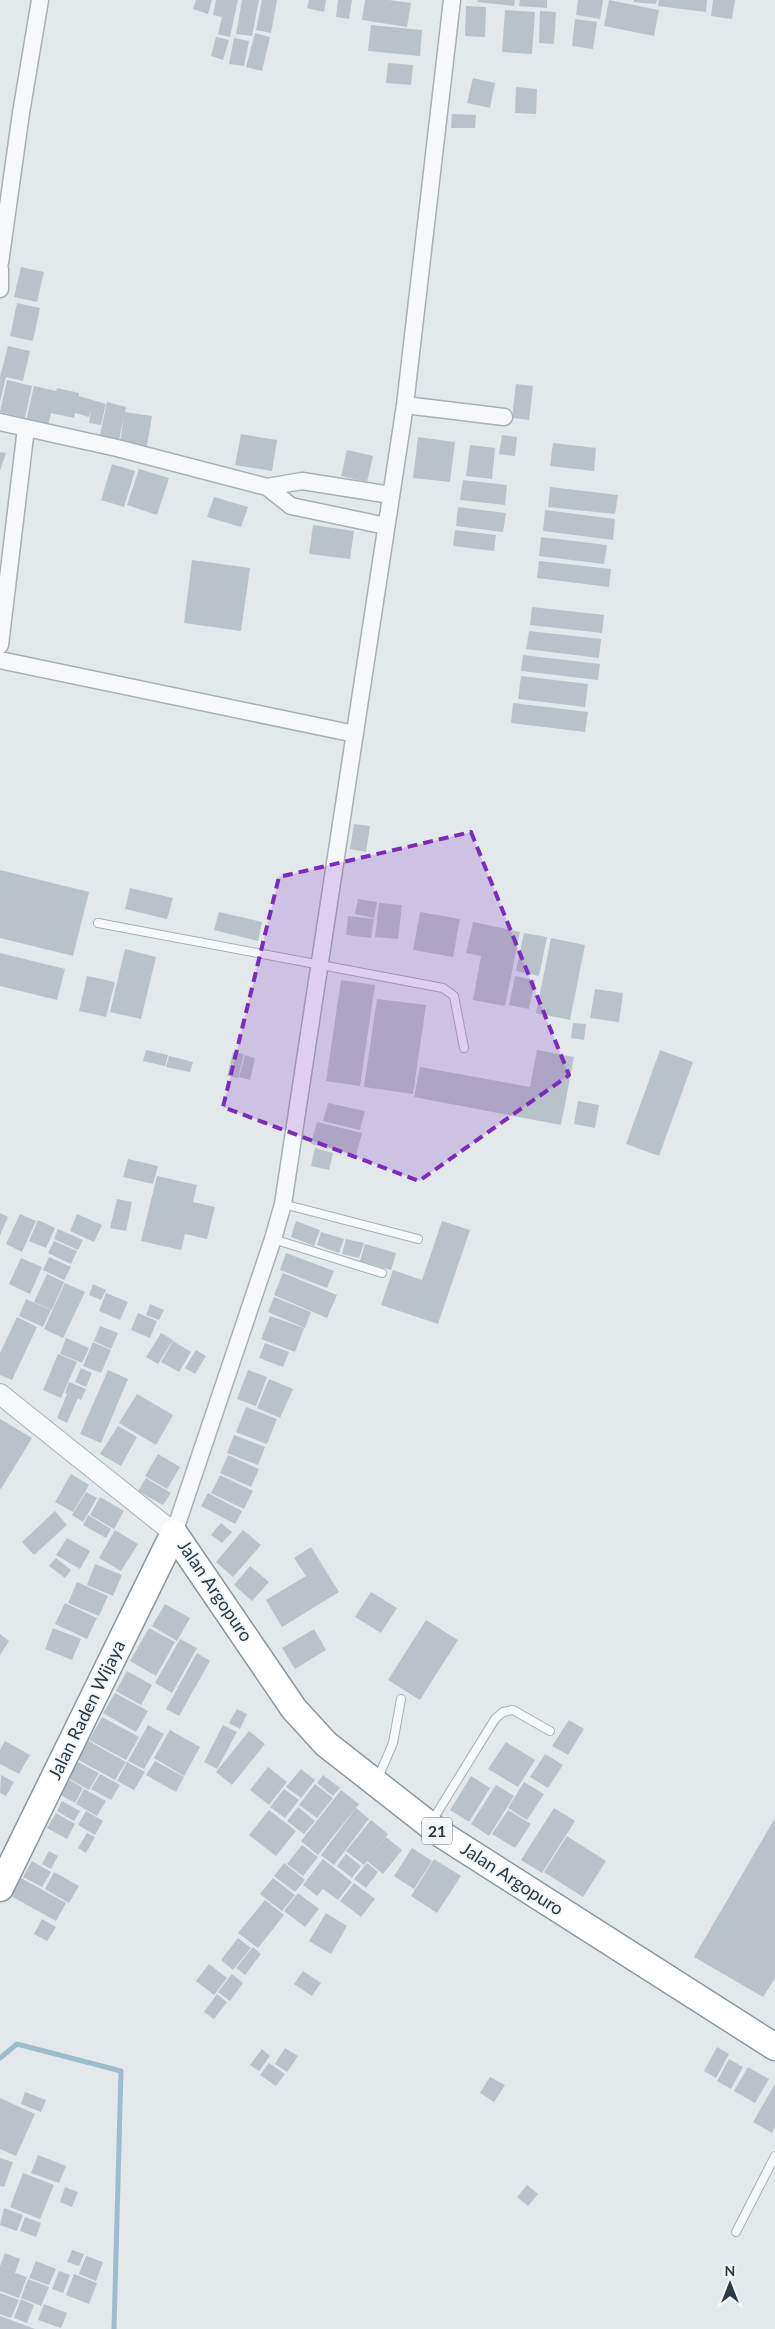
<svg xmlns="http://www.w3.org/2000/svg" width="775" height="2329" viewBox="0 0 775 2329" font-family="Lato,sans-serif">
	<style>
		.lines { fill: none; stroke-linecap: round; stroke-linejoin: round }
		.stream { stroke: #9ebdcb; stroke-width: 5 }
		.building { fill: #bac2c9 }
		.service-casing { stroke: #a8b0b6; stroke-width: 10 }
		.minor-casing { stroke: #a8b0b6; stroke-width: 19 }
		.tertiary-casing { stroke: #a8b0b6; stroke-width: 22 }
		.trunk-casing { stroke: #8a98a2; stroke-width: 29 }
		.service { stroke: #f6f8f9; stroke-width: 8 }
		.minor { stroke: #f6f8f9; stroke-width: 16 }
		.tertiary { stroke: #f6f8f9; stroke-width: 20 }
		.trunk { stroke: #fff; stroke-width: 26 }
		.marked { fill: #7b2cbf; fill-opacity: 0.2; stroke: #7b2cbf; stroke-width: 4; stroke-dasharray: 10 6; stroke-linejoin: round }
		.labels { text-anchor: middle; stroke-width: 4; stroke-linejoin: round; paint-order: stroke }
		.shield { fill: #f3f6f8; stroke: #66727a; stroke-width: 1 }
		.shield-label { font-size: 16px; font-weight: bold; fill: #2a3944 }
		.street-label { font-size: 18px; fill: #2a3944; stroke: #f3f6f8 }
	</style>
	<rect width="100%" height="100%" fill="#e3e8eb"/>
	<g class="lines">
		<path class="stream" d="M0 2058 17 2044 121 2071 114 2329"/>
	</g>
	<path class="building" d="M196 0H212L208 14 193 9Z
		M216 0H238L230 37 218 34 222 17 213 15Z
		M242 0H259L252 36 236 34Z
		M262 0H277L271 33 256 30Z
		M309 0H326L324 12 307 8Z
		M338 0H352L349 19 336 17Z
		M365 0H389L411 3 407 27 362 20Z
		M478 0H515L514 6 477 2Z
		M520 0H547V8L519 6Z
		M578 0H603L600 19 576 15Z
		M609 0 659 10 654 36 604 26Z
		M634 0H657L656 4 633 2Z
		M659 0H707L706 12 658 6Z
		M713 0H735L732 19 711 16Z
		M466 6 486 7 485 37 465 36Z
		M505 10 535 12 532 54 502 52Z
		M540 11 556 12 554 44 539 43Z
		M575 19 597 22 593 49 572 46Z
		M371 25 422 30 420 56 368 51Z
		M255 33 270 37 262 71 246 67Z
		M216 37 229 40 223 60 211 56Z
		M234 38 249 41 244 66 229 64Z
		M388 63 413 65 411 85 386 83Z
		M473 78 495 83 490 108 467 103Z
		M516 87 537 89 536 114 515 113Z
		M452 114 476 115 475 128H451Z
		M21 267 44 272 37 302 14 297Z
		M17 303 40 308 33 341 10 336Z
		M8 346 30 351 23 381 6 377 0 402V377Z
		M7 380 32 386 25 418 0 412Z
		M516 384 533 386 529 420 512 418Z
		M34 386 56 391 57 388 79 393V396L106 404 101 425 89 423 91 410 89 417 75 413 74 418 51 413 48 426 26 421Z
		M107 402 126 407 125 412 152 416 147 446 120 442 124 417 119 440 100 435Z
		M241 434 277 440 272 471 235 465Z
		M502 435 517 437 515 456 499 454Z
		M418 437 455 442 450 482 413 478Z
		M553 443 596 448 594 471 550 466Z
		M470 445 495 448 492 479 466 476Z
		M347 450 373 456 367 482 341 476Z
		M0 452 6 453 0 471Z
		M112 464 135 471 124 507 101 500Z
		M139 469 169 478 157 515 127 505Z
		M463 480 507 485 505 505 460 500Z
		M550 487 618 495 615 514 548 507Z
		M214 497 248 507 241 527 207 517Z
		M458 507 506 513 503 532 456 526Z
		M545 510 615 519 613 540 543 531Z
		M313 525 354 531 350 559 309 554Z
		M455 530 496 535 494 551 453 546Z
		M541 537 607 545 604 564 539 556Z
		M192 560 250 568 241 631 184 623Z
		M539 561 611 569 609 587 537 578Z
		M532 607 604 615 602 633 530 625Z
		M529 631 601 639 599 658 526 649Z
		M523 655 600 664 598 680 521 671Z
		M521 676 588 684 585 707 518 699Z
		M513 703 588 712 585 732 511 723Z
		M354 824 370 826 366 852 350 849Z
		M0 870 89 892 73 956 0 938Z
		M130 888 173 898 167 919 125 909Z
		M358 899 377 902 374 918 355 914Z
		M379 903 402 905 398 939 375 937Z
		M219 912 262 922 258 941 214 930Z
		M420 912 460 919 453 957 413 950Z
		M348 916 374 919 371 938 346 935Z
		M473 922 520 932 505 1006 473 1000 481 956 466 953Z
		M524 933 547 937 539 976 516 971Z
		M551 938 585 945 570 1020 536 1013Z
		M125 949 156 957 141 1019 110 1012Z
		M0 953 65 969 57 1000 0 986Z
		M87 976 115 982 106 1017 79 1011Z
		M515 976 535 980 529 1009 509 1005Z
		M341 980 375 985 360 1086 326 1081Z
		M595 989 623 993 619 1022 590 1018Z
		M377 999 426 1005 413 1094 364 1087Z
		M573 1023 586 1024 584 1040 571 1038Z
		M146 1050 168 1055 165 1066 143 1061Z
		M537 1050 574 1057 561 1125 414 1097 420 1067 530 1087Z
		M660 1050 693 1062 659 1156 626 1144Z
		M233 1052 244 1054 238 1078 227 1076Z
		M245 1055 255 1058 250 1080 239 1077Z
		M169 1056 193 1062 190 1072 166 1067Z
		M578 1101 599 1105 595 1128 574 1124Z
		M328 1103 365 1111 360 1130 323 1121Z
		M317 1122 362 1133 356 1155 311 1144Z
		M315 1148 333 1153 329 1170 311 1166Z
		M128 1159 158 1166 153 1184 123 1177Z
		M157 1176 197 1185 193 1202 215 1207 207 1239 185 1234 181 1250 141 1241Z
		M117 1199 132 1202 126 1231 110 1228Z
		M0 1213 8 1217 0 1235Z
		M20 1214 36 1221 22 1252 6 1244Z
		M77 1214 102 1225 94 1242 70 1231Z
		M38 1220 55 1228 46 1248 29 1241Z
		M296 1221 320 1230 314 1246 291 1237Z
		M442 1221 470 1230 438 1324 381 1305 393 1270 422 1280Z
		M58 1229 83 1240 78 1250 54 1239Z
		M321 1232 344 1239 339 1253 317 1245Z
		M346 1239 364 1243 359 1258 342 1254Z
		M54 1241 77 1251 71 1264 48 1253Z
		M365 1244 396 1253 391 1270 360 1261Z
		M286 1253 334 1271 327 1288 280 1270Z
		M49 1257 71 1267 64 1280 43 1270Z
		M21 1258 42 1267 30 1294 9 1284Z
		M283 1273 337 1295 327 1318 274 1295Z
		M47 1274 64 1282 52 1310 34 1302Z
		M65 1283 85 1292 63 1338 44 1329Z
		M93 1284 106 1290 101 1300 89 1295Z
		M106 1293 128 1302 120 1320 99 1311Z
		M274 1297 311 1312 305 1328 268 1312Z
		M26 1299 51 1310 43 1327 19 1316Z
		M150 1304 164 1310 159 1320 146 1315Z
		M138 1313 157 1321 150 1338 131 1330Z
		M270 1316 304 1328 295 1352 261 1339Z
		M17 1317 37 1327 12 1380 0 1375V1353Z
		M100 1326 118 1333 111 1349 94 1341Z
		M161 1333 173 1340 158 1364 146 1357Z
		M66 1338 89 1348 82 1363 60 1354Z
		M173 1341 191 1352 179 1372 161 1362Z
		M93 1342 111 1350 101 1373 83 1366Z
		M265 1343 289 1352 283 1367 259 1358Z
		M196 1350 206 1356 195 1374 185 1368Z
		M58 1354 77 1362 61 1398 43 1390Z
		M81 1368 92 1373 86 1387 75 1382Z
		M108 1370 128 1379 101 1443 80 1434Z
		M248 1370 267 1377 256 1406 237 1399Z
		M269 1379 293 1389 280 1418 257 1408Z
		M69 1382 86 1389 81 1400 78 1398 67 1423 57 1418 67 1394 65 1393Z
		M137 1394 173 1415 156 1445 119 1423Z
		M246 1407 277 1419 267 1444 236 1432Z
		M0 1419 32 1438 1 1489 0 1488Z
		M118 1426 137 1437 121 1466 100 1454Z
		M234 1435 265 1447 258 1465 227 1453Z
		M158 1454 180 1467 167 1489 145 1476Z
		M228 1455 259 1469 251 1487 220 1473Z
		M71 1474 89 1485 73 1512 55 1502Z
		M220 1475 253 1491 244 1509 211 1493Z
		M146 1478 171 1493 163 1505 138 1491Z
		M86 1492 97 1498 83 1522 72 1515Z
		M208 1493 242 1511 235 1524 201 1506Z
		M100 1497 124 1511 114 1529 90 1515Z
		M55 1511 67 1525 34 1555 22 1542Z
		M88 1515 111 1529 106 1538 83 1525Z
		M221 1523 232 1532 222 1543 211 1535Z
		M115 1530 138 1544 121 1571 99 1558Z
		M243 1530 261 1545 233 1577 216 1562Z
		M67 1538 90 1551 80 1569 56 1555Z
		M311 1547 339 1592 282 1627 266 1600 306 1576 294 1558Z
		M56 1558 71 1570 65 1578 49 1566Z
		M95 1564 122 1575 113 1596 87 1585Z
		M250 1566 269 1582 252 1601 234 1585Z
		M77 1582 108 1596 99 1616 68 1603Z
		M371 1592 397 1608 381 1633 355 1617Z
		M65 1603 97 1618 87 1639 55 1624Z
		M165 1604 190 1618 177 1641 152 1626Z
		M426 1620 458 1640 420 1700 388 1680Z
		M53 1628 81 1639 72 1660 45 1649Z
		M149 1628 175 1642 156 1676 130 1661Z
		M314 1629 326 1650 295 1669 282 1648Z
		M0 1634 9 1641 0 1655Z
		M180 1639 197 1648 172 1693 155 1683Z
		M197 1653 210 1661 179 1716 166 1709Z
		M127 1671 152 1685 141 1705 116 1691Z
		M115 1693 148 1711 136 1732 103 1713Z
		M237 1709 247 1714 240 1729 229 1723Z
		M102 1717 139 1737 126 1760 89 1740Z
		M569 1720 584 1729 568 1755 552 1746Z
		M148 1725 164 1734 144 1769 128 1761Z
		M223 1725 237 1732 217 1769 204 1762Z
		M170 1730 200 1747 184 1776 154 1758Z
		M249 1731 265 1744 232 1785 216 1772Z
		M85 1739 126 1762 115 1780 75 1758Z
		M5 1741 30 1755 19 1774 0 1764V1750Z
		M506 1742 535 1760 518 1787 488 1769Z
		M545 1754 563 1765 548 1788 530 1777Z
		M72 1759 99 1773 89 1790 63 1775Z
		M155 1761 184 1777 176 1792 146 1775Z
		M127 1762 145 1772 134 1790 117 1781Z
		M268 1767 287 1782 269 1805 250 1790Z
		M301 1769 315 1780 301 1798 286 1787Z
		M100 1774 120 1785 111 1800 91 1789Z
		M1 1775 14 1782 6 1796 0 1793Z
		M323 1775 340 1788 333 1796 317 1783Z
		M471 1776 490 1788 469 1822 450 1810Z
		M65 1777 83 1788 75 1803 57 1793Z
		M524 1782 544 1794 527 1820 508 1808Z
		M315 1784 333 1798 317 1818 299 1805Z
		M496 1785 514 1796 489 1836 471 1824Z
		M84 1789 106 1801 97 1816 76 1804Z
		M284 1789 299 1800 285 1818 270 1807Z
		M341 1790 359 1804 318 1855 301 1841Z
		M62 1801 80 1811 74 1821 57 1811Z
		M298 1807 315 1821 304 1834 287 1821Z
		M356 1808 369 1819 334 1865 321 1855Z
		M554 1808 575 1821 542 1873 521 1860Z
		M269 1810 296 1831 276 1856 249 1835Z
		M508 1810 531 1824 515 1848 492 1834Z
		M86 1811 103 1821 95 1835 78 1825Z
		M56 1813 75 1824 67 1839 47 1828Z
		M775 1818V1978L763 1997 694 1957Z
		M371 1820 388 1834 364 1865 346 1851Z
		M87 1833 95 1837 86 1853 78 1848Z
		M567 1836 606 1861 583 1897 544 1872Z
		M386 1837 402 1850 383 1874 367 1861Z
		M302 1845 318 1857 303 1876 287 1864Z
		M412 1848 432 1861 414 1889 394 1876Z
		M49 1851 58 1856 51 1869 42 1864Z
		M346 1854 361 1866 352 1878 337 1866Z
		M323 1859 352 1882 338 1900 323 1889 317 1896 303 1885Z
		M434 1859 461 1876 437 1913 411 1896Z
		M32 1861 51 1872 42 1887 23 1877Z
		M284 1863 305 1880 295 1892 274 1876Z
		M367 1863 378 1872 366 1888 354 1879Z
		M54 1872 79 1886 69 1903 45 1889Z
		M21 1878 66 1903 56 1921 11 1896Z
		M273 1878 295 1895 282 1911 260 1894Z
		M354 1883 375 1899 361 1917 340 1901Z
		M298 1893 319 1909 305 1927 284 1911Z
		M265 1900 284 1915 258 1948 238 1933Z
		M326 1913 347 1926 331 1954 309 1941Z
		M42 1919 56 1927 47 1941 34 1934Z
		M238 1938 251 1948 233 1970 221 1960Z
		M253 1947 261 1954 245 1975 236 1968Z
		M209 1964 227 1978 214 1995 196 1981Z
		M303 1971 321 1983 312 1996 294 1984Z
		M232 1974 243 1983 230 2001 218 1992Z
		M217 1994 227 2002 214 2019 204 2012Z
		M717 2047 729 2054 716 2078 704 2071Z
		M285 2048 298 2056 287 2072 275 2064Z
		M262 2049 270 2056 259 2071 250 2065Z
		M729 2059 743 2067 731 2089 717 2081Z
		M269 2063 285 2074 276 2086 260 2075Z
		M748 2067 769 2079 755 2103 734 2091Z
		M490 2077 505 2085 494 2102 480 2093Z
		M775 2084V2127L772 2133 753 2122Z
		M25 2092 46 2100 41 2112 21 2104Z
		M0 2098 35 2114 16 2156 0 2149Z
		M38 2155 66 2166 59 2183 31 2173Z
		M0 2158 13 2162 4 2187 0 2186Z
		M23 2173 54 2185 40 2219 10 2207Z
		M527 2185 538 2194 528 2206 517 2197Z
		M65 2187 78 2192 72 2207 60 2202Z
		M4 2208 23 2215 17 2231 0 2225Z
		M25 2217 41 2223 36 2237 20 2231Z
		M72 2250 84 2254 79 2266 67 2262Z
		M5 2253 20 2259 15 2273 27 2277 19 2298 0 2291V2266Z
		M86 2256 103 2262 96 2281 79 2274Z
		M36 2261 56 2269 49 2285 29 2278Z
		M59 2271 70 2275 63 2293 52 2289Z
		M74 2274 97 2283 89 2304 66 2295Z
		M28 2279 49 2287 41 2306 21 2298Z
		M0 2293 19 2300 11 2318 0 2314Z
		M21 2299 34 2305 27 2323 14 2318Z
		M44 2304 67 2313 61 2328 38 2320Z
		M0 2316 35 2329H0Z"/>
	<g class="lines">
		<defs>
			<path id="service" d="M98 923 443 988 454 996 464 1048
				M283 1204 418 1239
				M273 1239 382 1273
				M377 1780 393 1743 401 1699
				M432 1821 495 1719 503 1712 513 1710 550 1731
				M736 2232 775 2156"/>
			<path id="minor" d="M0 263 21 113 40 0
				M0 269V289
				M405 405 504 417
				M0 422 117 448 267 487 291 506 386 526
				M267 487 302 481 391 495
				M0 645 26 428
				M0 660 355 734
				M174 1533 273 1239 283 1204 405 405 452 0"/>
			<path id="tertiary" d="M0 1394 174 1533"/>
			<path id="trunk" d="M0 1888 174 1533 294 1709 326 1744 441 1834 775 2047"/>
		</defs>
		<use href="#service" class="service-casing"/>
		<use href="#minor" class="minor-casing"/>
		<use href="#tertiary" class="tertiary-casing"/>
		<use href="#trunk" class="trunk-casing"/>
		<use href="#service" class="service"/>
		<use href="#minor" class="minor"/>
		<use href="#tertiary" class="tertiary"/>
		<use href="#trunk" class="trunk"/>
	</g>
	<path class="marked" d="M471 832 569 1075 419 1181 223 1107 279 877Z"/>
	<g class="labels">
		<rect class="shield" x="422" y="1817.5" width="30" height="27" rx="4"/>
		<g class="shield-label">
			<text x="437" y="1837">21</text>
		</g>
		<g class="street-label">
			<text transform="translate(215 1591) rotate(56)" y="6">Jalan Argopuro</text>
			<text transform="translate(87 1710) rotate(-64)" y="6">Jalan Raden Wijaya</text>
			<text transform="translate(512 1879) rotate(33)" y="6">Jalan Argopuro</text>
		</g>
	</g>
	<g transform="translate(730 2284)" stroke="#f3f6f8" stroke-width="4" paint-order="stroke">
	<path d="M0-4L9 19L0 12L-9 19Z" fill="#2a3944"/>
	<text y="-8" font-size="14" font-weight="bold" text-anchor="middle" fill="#2a3944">N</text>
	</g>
</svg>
